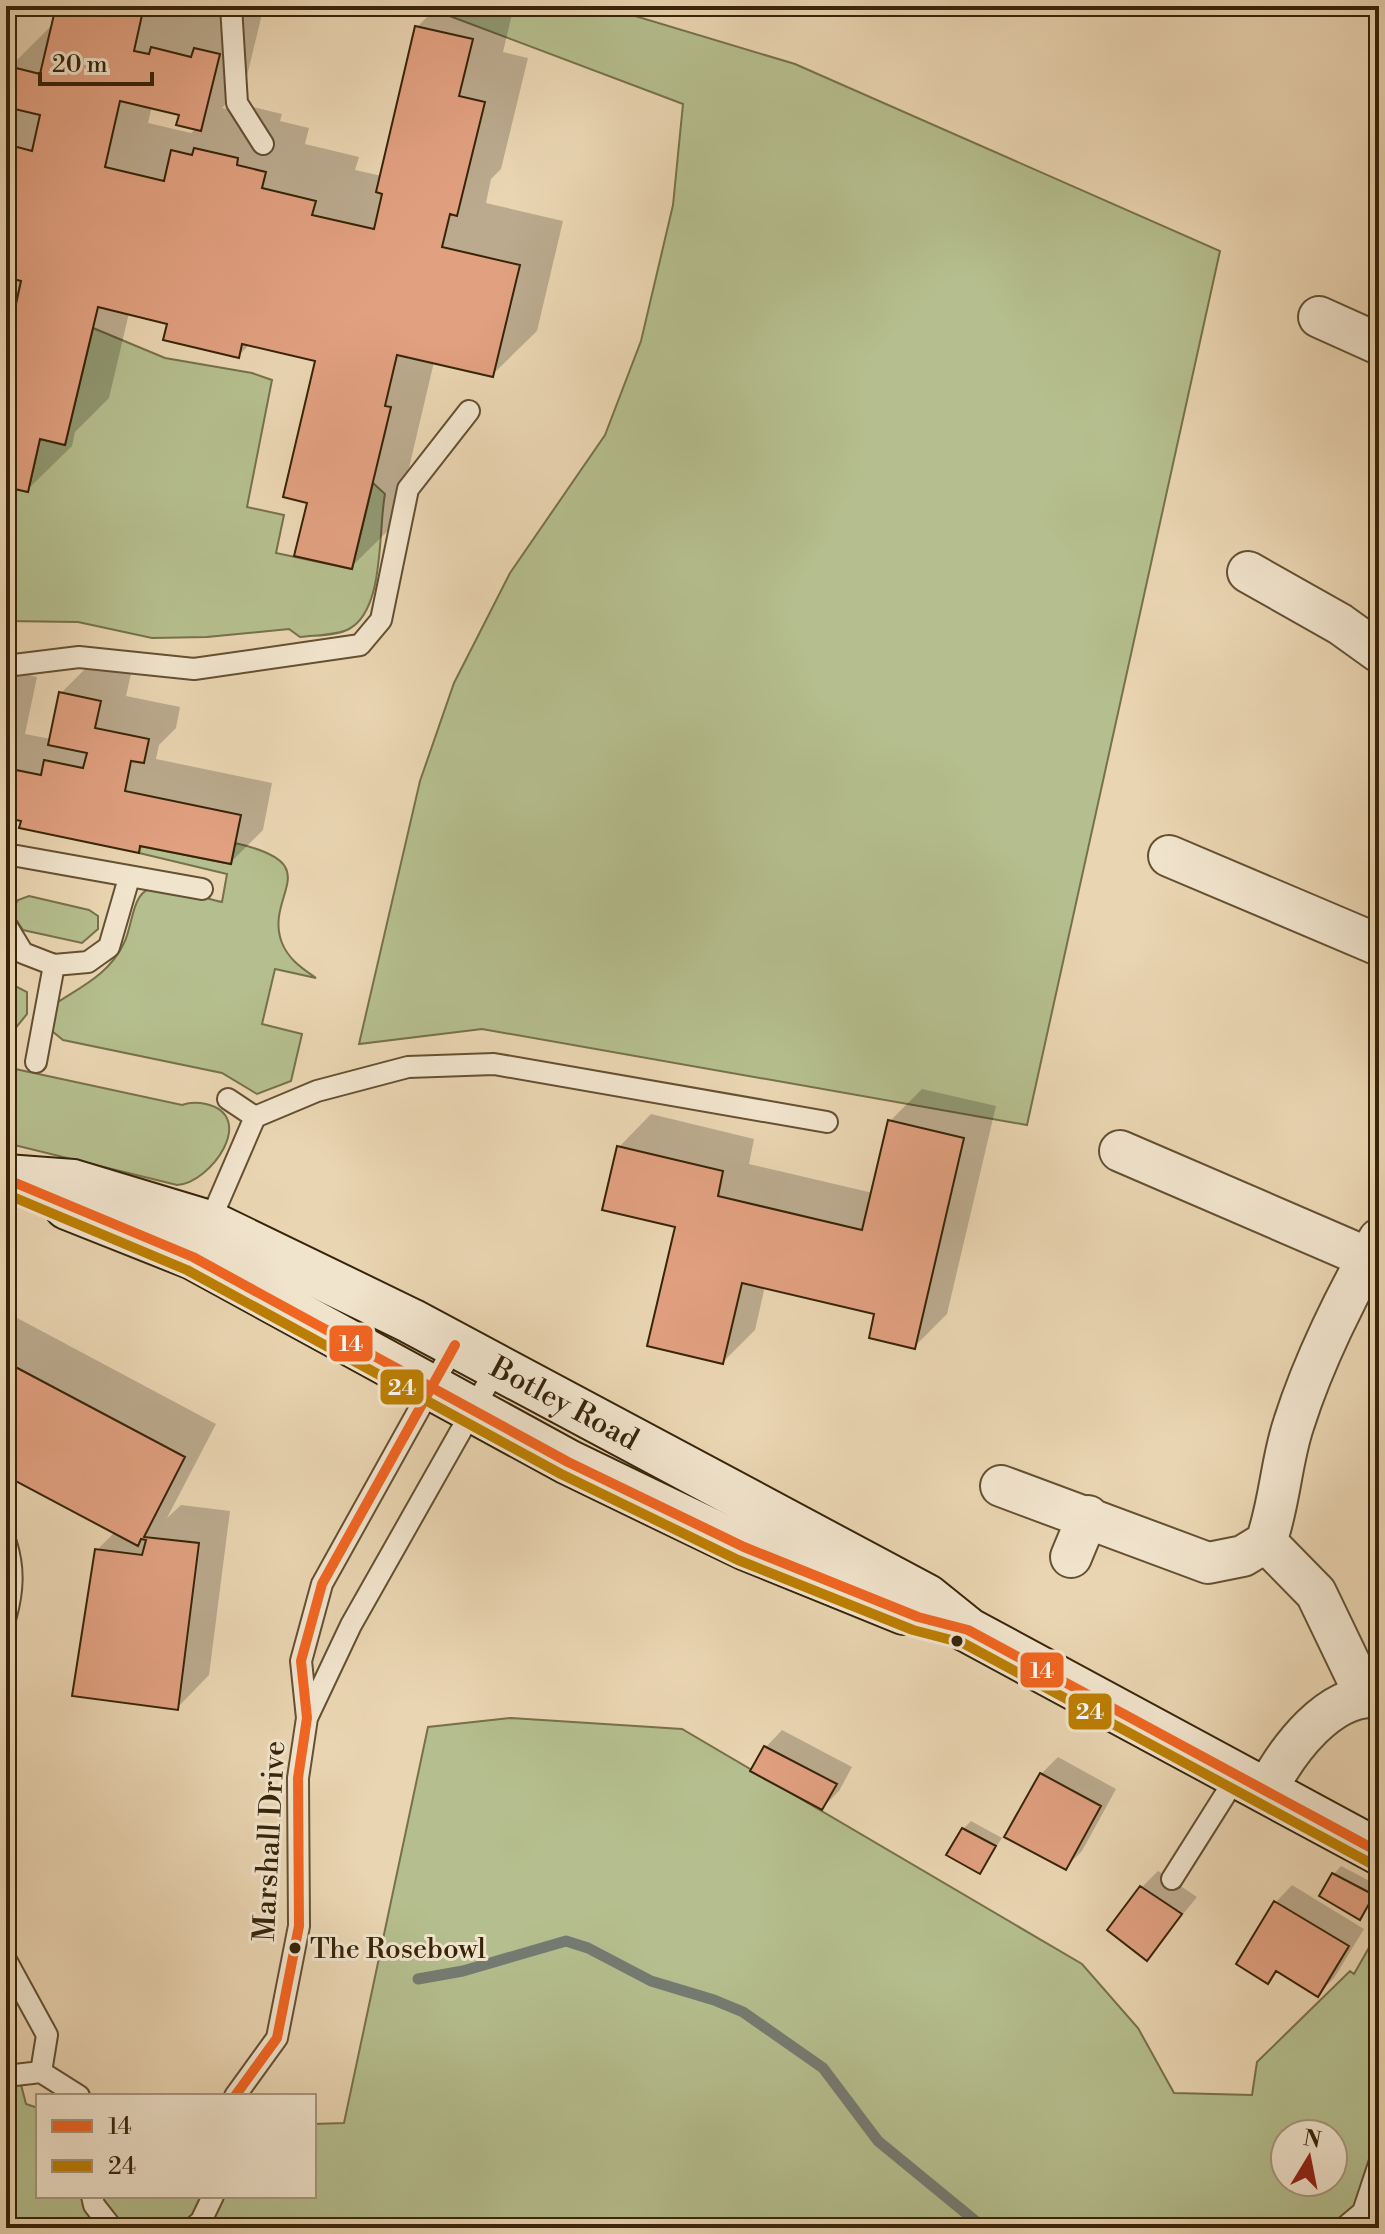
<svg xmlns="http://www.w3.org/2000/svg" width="1385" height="2234" viewBox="0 0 1385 2234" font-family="'Libre Bodoni',serif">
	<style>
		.green { fill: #b5be8e; stroke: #76714b; stroke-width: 2; fill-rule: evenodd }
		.shadow { fill: #0003; fill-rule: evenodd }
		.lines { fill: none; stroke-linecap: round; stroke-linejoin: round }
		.stream { stroke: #757b72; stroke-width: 11 }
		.building { fill: #e1a080; stroke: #372408; stroke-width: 2 }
		.service-casing { stroke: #645032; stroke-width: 24 }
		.minor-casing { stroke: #645032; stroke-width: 44 }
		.secondary-casing { stroke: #372408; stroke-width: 48 }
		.service { stroke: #f1e4cd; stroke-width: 20 }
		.minor { stroke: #f1e4cd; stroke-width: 40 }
		.secondary { stroke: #f1e4cd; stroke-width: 44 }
		.bus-1-casing { stroke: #f1e4cd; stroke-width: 16 }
		.bus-2-casing { stroke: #f1e4cd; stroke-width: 16 }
		.bus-1 { stroke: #f26522; stroke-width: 10 }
		.bus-2 { stroke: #bd7f02; stroke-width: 10 }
		.bus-dot { fill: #372408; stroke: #f1e4cd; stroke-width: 3 }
		.labels { text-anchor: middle; stroke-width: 6; stroke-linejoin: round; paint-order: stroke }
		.bus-label { font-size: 28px; fill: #372408; stroke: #f1e4cd; text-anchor: start }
		.street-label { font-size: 30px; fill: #372408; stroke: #f1e4cd }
		.line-badge { stroke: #f1e4cd; stroke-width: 3 }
		.badge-label { font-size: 22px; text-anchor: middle; font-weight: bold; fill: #fff }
	</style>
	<rect width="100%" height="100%" fill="#ead5b2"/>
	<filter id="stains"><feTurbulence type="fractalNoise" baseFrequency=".0025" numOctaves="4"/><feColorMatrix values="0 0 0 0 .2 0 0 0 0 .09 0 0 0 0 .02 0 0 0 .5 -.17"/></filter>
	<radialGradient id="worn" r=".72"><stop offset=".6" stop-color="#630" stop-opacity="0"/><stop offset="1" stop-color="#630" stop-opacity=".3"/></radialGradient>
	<path class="green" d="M423 6H602L795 64 1220 251 1027 1125 482 1029 359 1044 420 781 454 683 510 573 605 435 641 341 673 205 683 104Z
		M6 277 21 281 13 318 6 316Z
		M93 328 165 358 252 373 272 380 247 507 284 515 276 553 352 569 373 483 385 494C378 530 385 610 349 629 336 636 314 635 300 637L289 629 207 637 152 638 78 622 6 621V487L28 492 40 439 65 445Z
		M235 843C331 865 263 894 282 943 289 960 302 968 316 978L275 969 262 1024 302 1034 291 1081 257 1094 222 1073 63 1040 52 1031V1006C80 987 109 975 124 943 132 928 132 895 149 889 165 884 205 899 222 902L227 874 139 853 140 846 231 864Z
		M29 896 89 910 98 916V929L82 943 23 930 11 912 18 900Z
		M6 976 13 985 27 992V1014L14 1030H6Z
		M6 1067 182 1105C190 1102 197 1102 206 1104 258 1116 211 1183 177 1185L6 1143Z
		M511 1718 682 1729 1082 1964 1138 2028 1174 2093 1252 2095 1257 2062 1350 1971 1354 1974 1379 1930V2228H6V2026L26 2104 38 2108V2196H314V2124L344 2123 428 1727ZM1285 2134H1333V2182H1285Z"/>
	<path class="shadow" d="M59 6H177L191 10 206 6 232 12 238 6H247L263 10 245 84 222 108 235 111 241 104 282 114 280 121 309 128 305 144 359 157 355 170 382 176 417 27 438 6H514L503 52 528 58 501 169 491 179 486 203 563 221 537 331 492 375 434 362 396 523 351 567 309 501 317 360 250 344 238 356 170 322 129 313 109 398 75 432 72 446 27 490 6 485V326L8 317 17 308 24 279 6 275V116L15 107 6 105V84L10 67 54 23ZM152 106 181 113 197 128 191 133 148 123Z
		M93 661 132 669 126 696 180 707 176 728 159 745 156 759 272 783 263 830 231 862 145 844 138 851 6 816V711L15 713 16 709 6 707V670L37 677 25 734 51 739 61 693Z
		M922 1089 996 1106 947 1314 914 1347 877 1312 765 1286 755 1330 723 1362 678 1225 619 1147 651 1114 754 1139 749 1164 873 1193 890 1121Z
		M6 1312 216 1424 167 1518 181 1505 230 1511 209 1675 177 1708 97 1550 115 1532 6 1474Z
		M782 1730 852 1767 839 1791 822 1808 766 1747Z
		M1058 1757 1116 1789 1082 1851 1065 1868 1041 1774Z
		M971 1821 1002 1838 980 1871 963 1829Z
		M1341 1866 1379 1886 1360 1917 1334 1874Z
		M1158 1871 1197 1897 1147 1958 1141 1888Z
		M1292 1885 1364 1929 1334 1978 1318 1994 1279 1970 1268 1982 1238 1963 1276 1902Z"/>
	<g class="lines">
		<path class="stream" d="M418 1979 463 1971 566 1941 588 1948 651 1981 714 2000 743 2012 823 2068 878 2141 984 2228"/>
	</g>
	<path class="building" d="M56 6H144L134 51 149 54 151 47 191 57 194 48 220 54 201 131 176 125 179 115 120 101 105 167 164 181 171 150 192 155 194 148 238 158 237 165 266 172 262 188 316 201 312 215 374 229 382 194 376 192 415 26 473 39 459 96 485 102 457 216 450 214 442 247 520 265 493 377 397 355 385 406 391 407 352 569 294 556 307 503 283 497 315 361 242 344 239 358 163 340 167 324 98 307 65 445 40 439 28 492 6 487V318H13L21 281 6 277V144L32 151 40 115 6 107V76L8 66 40 74Z
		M59 692 101 701 95 728 149 739 144 763 131 761 125 791 241 815 231 864 140 846 139 853 19 828 21 821 6 818V768L41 775 44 760 83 768 87 753 48 745Z
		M888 1120 964 1138 915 1349 869 1338 874 1314 742 1283 723 1364 647 1346 675 1227 602 1210 617 1146 723 1171 718 1196 862 1230Z
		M6 1362 185 1457 144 1537 199 1543 178 1710 72 1696 95 1549 142 1555 146 1540 141 1539 138 1546 6 1476Z
		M764 1746 837 1784 822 1810 750 1771Z
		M1040 1773 1101 1806 1066 1870 1004 1837Z
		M962 1828 996 1846 980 1874 946 1855Z
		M1332 1873 1374 1895 1360 1920 1319 1896Z
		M1140 1886 1182 1914 1147 1961 1107 1930Z
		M1274 1901 1349 1946 1318 1997 1276 1971 1268 1984 1236 1964Z"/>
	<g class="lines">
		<defs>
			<path id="service" d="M231 6 237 103 263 144
				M6 666 79 657 194 669 360 645 381 620 408 489 469 411
				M6 854 202 889
				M6 925 23 953 54 965 88 962 109 947 129 878
				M36 1062 54 965
				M228 1099 255 1117
				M207 1228 255 1117 317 1091 408 1067 494 1064 827 1122
				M6 1543C14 1568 13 1590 6 1616
				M307 1718 351 1625 497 1367
				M1172 1879 1237 1776
				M6 1960 47 2035 41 2072
				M6 2076 41 2072 79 2096
				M235 2096 277 2038 299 1926 298 1778 307 1718 301 1661 322 1584 455 1345
				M92 2196 94 2205 112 2228
				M193 2228 201 2221 213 2196
				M1344 2228 1363 2212 1379 2164"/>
			<path id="minor" d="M1319 317 1379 344
				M1248 572 1340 624 1379 652
				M1169 856 1379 945
				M1120 1151 1368 1258
				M1001 1486 1208 1563 1243 1556 1266 1542
				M1266 1542C1280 1503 1281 1461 1294 1423 1313 1363 1347 1293 1379 1239
				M1266 1542 1316 1593 1365 1695
				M1071 1557 1088 1516
				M1266 1791C1287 1751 1329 1692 1379 1697"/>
			<g id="secondary">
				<path id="s1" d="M6 1177 73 1182 209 1223 411 1321 927 1597 968 1630 1379 1852"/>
				<path d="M67 1207 193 1257 568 1462 744 1547 904 1612"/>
			</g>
		</defs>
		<use href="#service" class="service-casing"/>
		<use href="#minor" class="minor-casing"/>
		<use href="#secondary" class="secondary-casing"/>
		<use href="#service" class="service"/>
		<use href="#minor" class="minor"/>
		<use href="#secondary" class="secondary"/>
		<defs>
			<path id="bus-1" d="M6 1179 193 1257 568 1462 744 1547 918 1617 968 1630 1379 1852
				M235 2096 277 2038 299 1926 298 1778 307 1718 301 1661 322 1584 455 1345"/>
			<path id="bus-2" d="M6 1194 187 1270 561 1474 738 1560 913 1630 963 1643 1372 1864"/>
		</defs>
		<use href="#bus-1" class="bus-1-casing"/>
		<use href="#bus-2" class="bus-2-casing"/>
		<use href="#bus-1" class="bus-1"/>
		<use href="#bus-2" class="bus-2"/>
	</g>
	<g class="bus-dot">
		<circle cx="957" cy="1641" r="7"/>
		<circle cx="295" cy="1948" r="7"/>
	</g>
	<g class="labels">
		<g class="bus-label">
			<text x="310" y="1958">The Rosebowl</text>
		</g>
		<g class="street-label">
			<text dy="10" stroke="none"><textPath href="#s1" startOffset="608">Botley Road</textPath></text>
			<text transform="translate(269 1841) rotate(-87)" y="10">Marshall Drive</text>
		</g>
	</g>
	<g class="line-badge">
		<rect x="328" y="1324" width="46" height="39" rx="8" fill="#f26522"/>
		<rect x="379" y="1368" width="46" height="38" rx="8" fill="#bd7f02"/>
		<rect x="1019" y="1651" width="46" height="38" rx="8" fill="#f26522"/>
		<rect x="1067" y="1692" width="46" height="39" rx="8" fill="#bd7f02"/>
	</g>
	<g class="badge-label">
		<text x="351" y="1351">14</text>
		<text x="402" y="1395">24</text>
		<text x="1042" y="1678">14</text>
		<text x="1090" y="1719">24</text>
	</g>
	<rect width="1385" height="2234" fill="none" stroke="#ead5b2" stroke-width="32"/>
	<rect x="8" y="8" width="1369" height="2218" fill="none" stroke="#372408" stroke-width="4"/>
	<rect x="16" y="16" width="1353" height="2202" fill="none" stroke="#372408" stroke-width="2"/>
	<rect x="36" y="2094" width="280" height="104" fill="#f1e4cd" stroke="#a7977e" stroke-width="2"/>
	<rect x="52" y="2120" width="40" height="12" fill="#f26522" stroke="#a7977e" stroke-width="2"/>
	<text x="108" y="2134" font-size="24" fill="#372408">14</text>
	<rect x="52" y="2160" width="40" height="12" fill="#bd7f02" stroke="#a7977e" stroke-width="2"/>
	<text x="108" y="2174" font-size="24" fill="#372408">24</text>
	<g transform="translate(1309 2158) rotate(10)"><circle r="38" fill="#f1e4cd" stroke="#a7977e" stroke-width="2"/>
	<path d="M0-6L14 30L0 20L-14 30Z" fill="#8f2418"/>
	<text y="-12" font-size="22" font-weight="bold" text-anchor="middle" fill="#372408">N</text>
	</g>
	<path d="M40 72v12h112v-12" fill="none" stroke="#372408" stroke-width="4"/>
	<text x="52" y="72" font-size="24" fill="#372408" stroke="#f1e4cd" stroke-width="6" paint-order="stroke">20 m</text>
	<rect width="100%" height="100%" filter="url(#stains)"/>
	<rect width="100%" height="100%" fill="url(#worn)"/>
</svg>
